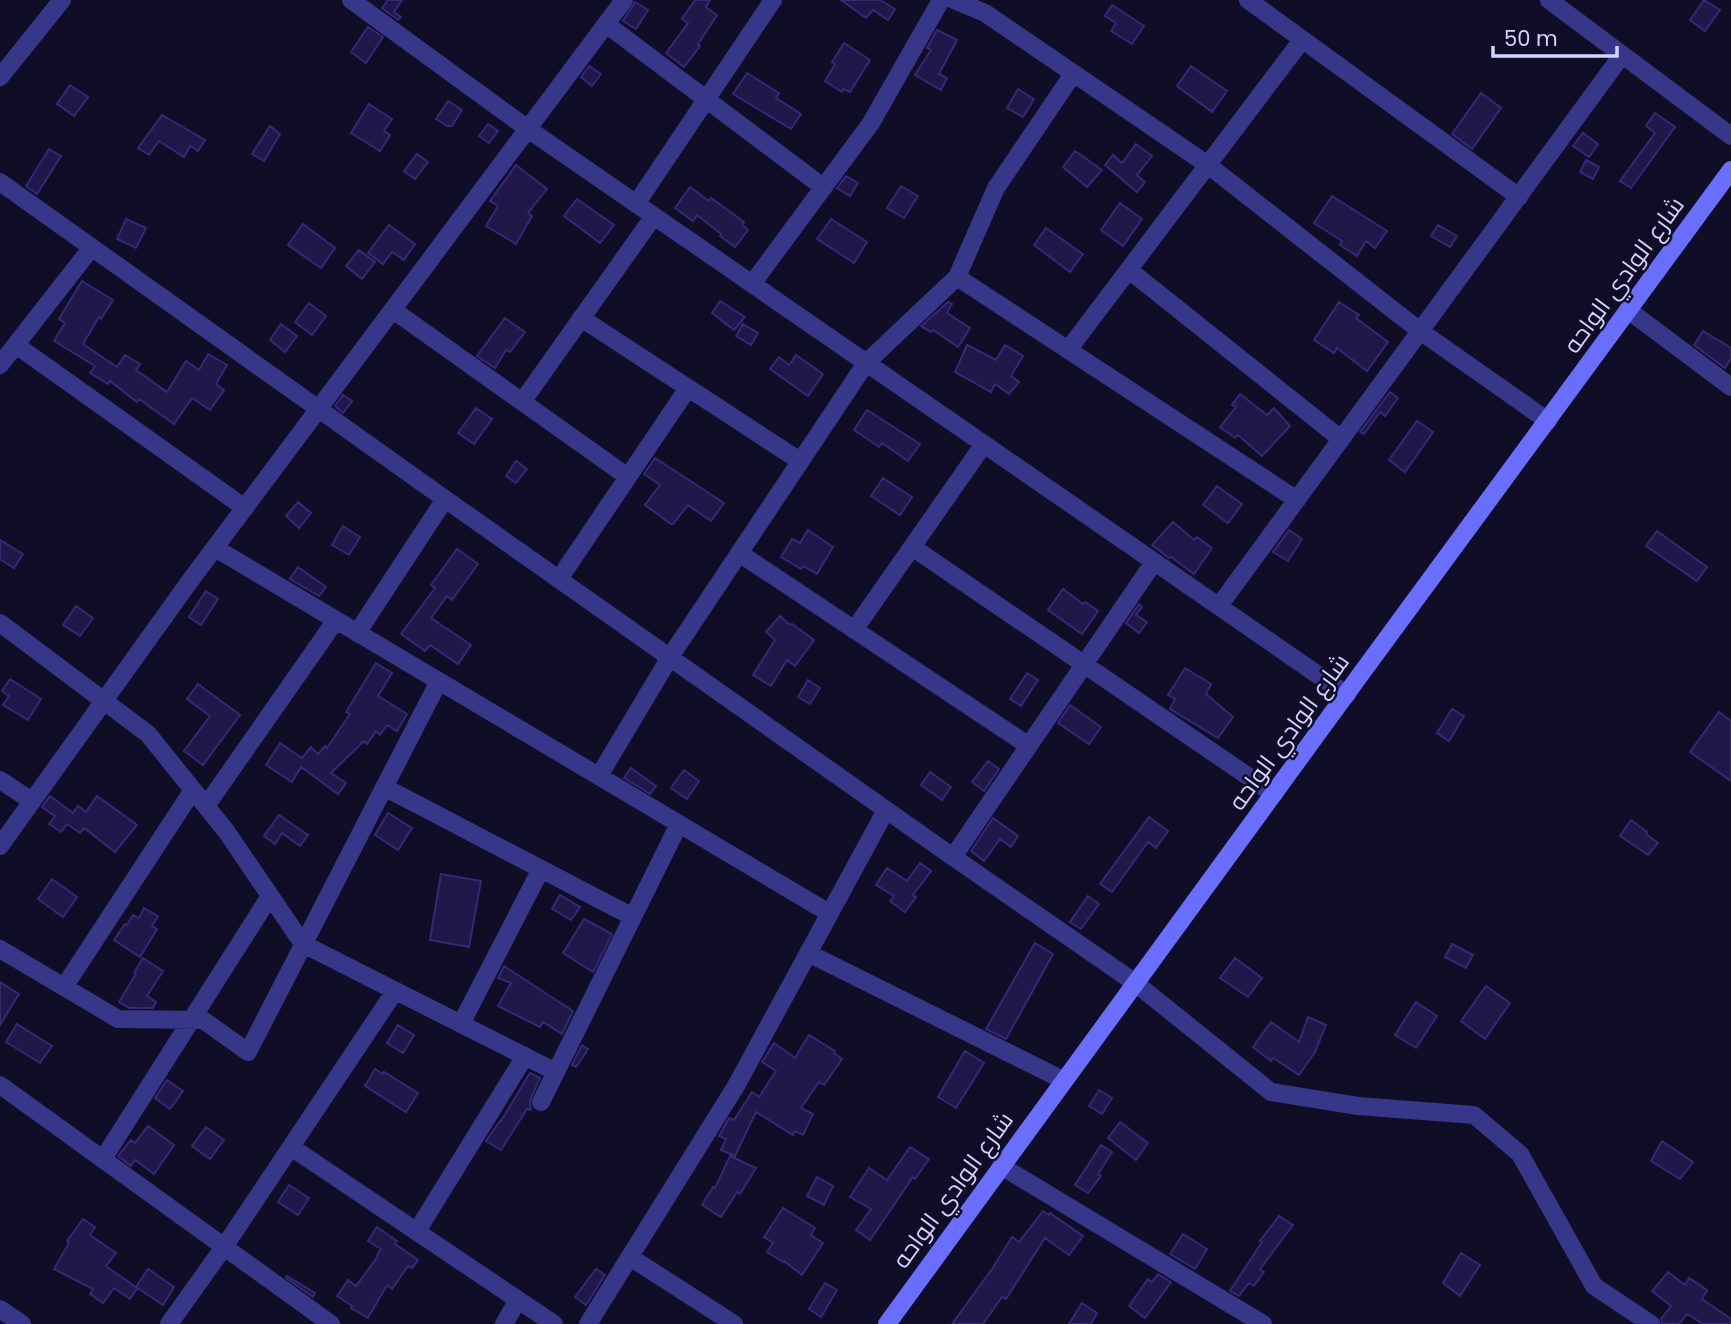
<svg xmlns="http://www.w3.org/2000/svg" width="1731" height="1324" viewBox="0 0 1731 1324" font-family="Poppins,Cairo,sans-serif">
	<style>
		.building { fill: #201848; stroke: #342976; stroke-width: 2 }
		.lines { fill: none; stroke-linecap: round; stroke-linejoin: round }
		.street { stroke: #363788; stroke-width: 18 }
		.secondary { stroke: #6a6eff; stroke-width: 18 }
		.labels { text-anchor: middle; stroke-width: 5; stroke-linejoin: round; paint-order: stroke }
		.street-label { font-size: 24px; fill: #d5d3ff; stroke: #100d26 }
	</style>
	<rect width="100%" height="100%" fill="#100d26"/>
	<path class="building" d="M388 0H402L394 12 401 17 398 20 382 8Z
		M695 0H710L706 7 717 15 698 44 700 46 684 67 666 53 688 23 682 19Z
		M841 0H880L895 9 888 20 873 10 866 18Z
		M1704 0 1720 10 1705 31 1690 20Z
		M635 2 648 10 636 29 623 21Z
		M1112 5 1144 26 1132 44 1111 31 1116 23 1105 16Z
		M368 27 383 37 366 63 351 52Z
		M937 30 957 40 939 74 947 78 941 90 915 75 931 50 927 48Z
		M844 43 870 60 850 92 843 89 842 92 825 81 835 64 832 62Z
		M589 66 601 74 592 86 581 77Z
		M1191 66 1227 91 1212 112 1177 86Z
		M747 73 779 93 776 98 801 114 791 129 733 94Z
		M70 85 88 97 74 116 57 104Z
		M1018 89 1034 99 1023 117 1007 108Z
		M1481 93 1501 108 1472 149 1452 134Z
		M448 101 462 110 452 126H447L436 119Z
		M369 104 392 119 384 131 390 135 380 151 351 133Z
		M1655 113 1675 127 1631 188 1620 181 1655 133 1646 126Z
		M162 115 205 140 198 151 190 146 184 157 159 141 149 155 138 148Z
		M488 124 498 131 489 143 479 136Z
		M270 126 280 134 264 161 252 154Z
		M1583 133 1598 144 1589 157 1573 146Z
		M1136 144 1152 156 1137 175 1145 182 1137 192 1105 165 1113 155 1122 163Z
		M49 149 61 156 37 194 26 186Z
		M1075 151 1102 170 1087 187 1063 167Z
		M417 154 428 162 415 179 404 171Z
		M1586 160 1599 167 1593 179 1580 172Z
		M516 165 547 189 528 213 532 216 516 244 486 226 498 206 490 201Z
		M846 176 858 183 850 196 837 188Z
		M901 186 918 196 904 218 887 208Z
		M690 187 709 201 711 198 744 222 742 225 748 230 735 247 720 236 721 234 697 215 693 221 675 208Z
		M1332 196 1387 231 1375 248 1366 241 1357 256 1340 245 1342 241 1314 223Z
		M577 199 614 225 600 243 564 216Z
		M1120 203 1142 219 1123 246 1101 230Z
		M126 219 146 228 136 248 117 239Z
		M831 219 867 242 854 263 817 239Z
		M303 224 335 248 321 268 288 245Z
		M389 225 415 244 404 260 392 252 383 264 368 253Z
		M1438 225 1457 236 1450 247 1431 236Z
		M1046 228 1083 254 1070 272 1034 245Z
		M359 250 375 262 362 279 346 266Z
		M82 281 113 300 101 319 99 317 83 344 117 367 125 355 140 364 136 370 167 392 186 361 199 370 208 354 227 365 216 384 224 390 210 410 192 398 174 424 139 399 137 402 110 381 108 384 90 373 95 366 54 341 65 323 59 319Z
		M720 301 745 317 734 330 712 313Z
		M948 302 952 304 947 313 970 328 958 347 933 330 931 332 921 326Z
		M1339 302 1359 315 1356 318 1388 342 1367 371 1337 348 1334 353 1314 340Z
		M309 303 326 316 312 335 295 322Z
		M505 318 525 332 510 352 506 350 495 368 477 356Z
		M281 324 297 336 285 352 270 340Z
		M743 324 758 333 751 345 736 336Z
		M1703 331 1731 348V358L1725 368 1694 345Z
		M967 345 996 360 1005 345 1023 356 1011 376 1019 382 1009 394 995 384 991 392 955 372Z
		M796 355 823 374 808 396 770 369 779 357 789 365Z
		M1390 392 1398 398 1385 416 1380 412 1364 434 1360 432Z
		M1240 394 1267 415 1274 408 1290 426 1262 456 1238 435 1235 438 1220 427 1236 407 1232 405Z
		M343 395 352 401 343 413 335 406Z
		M476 408 492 419 474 444 458 433Z
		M867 410 920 444 908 461 882 443 879 447 854 430Z
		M1417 421 1433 432 1405 472 1389 460Z
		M655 458 724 503 711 521 688 505 673 524H671L645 505 660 485 644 474Z
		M516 461 527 469 516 483 506 476Z
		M883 478 912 497 900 515 871 496Z
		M1217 486 1242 504 1228 523 1203 505Z
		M298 502 311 513 299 528 286 516Z
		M1173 522 1194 540 1197 537 1212 548 1194 574 1171 557 1169 558 1152 545Z
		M343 526 360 537 349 555 332 545Z
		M808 530 833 547 817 574 803 566 801 569 781 557 792 539 800 543Z
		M1289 530 1302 539 1288 561 1273 552Z
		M1657 531 1707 567 1697 581 1646 546Z
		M0 540 23 554 14 568 0 559Z
		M457 549 478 564 452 600 447 596 431 618 471 645 458 664 430 645 425 651 401 634 435 588 431 585Z
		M298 567 326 587 319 596 290 579Z
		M1063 589 1083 604 1085 602 1098 611 1082 634 1048 610Z
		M206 591 218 599 201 625 189 617Z
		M1139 604 1142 607 1136 615 1147 622 1139 633 1126 623Z
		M76 606 93 618 80 636 63 625Z
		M780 616 790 625 792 624 814 640 795 666 787 660 771 686 753 675 775 640 766 632Z
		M376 663 392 673 378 696 407 714 397 731 387 725 380 735 376 731 367 744 364 741 331 773 346 783 338 794 301 767 292 782 266 765 280 743 302 758 311 747 318 754 325 746 327 748 350 714 346 712Z
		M1185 668 1211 684 1206 694 1233 717 1218 738 1170 709 1175 699 1168 695Z
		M1027 673 1038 680 1021 706 1010 699Z
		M10 679 41 699 28 720 3 705 9 696 2 691Z
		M808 680 820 688 810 704 798 697Z
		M198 684 240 715 203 765 184 751 210 716 187 699Z
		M1070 705 1101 727 1089 744 1058 723Z
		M1452 709 1464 716 1449 741 1437 733Z
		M1719 712 1731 721V781L1690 752Z
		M988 761 999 769 984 791 972 782Z
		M631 768 656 786 650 794 624 778Z
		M684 770 699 781 687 799 671 788Z
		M930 772 951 787 942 800 921 785Z
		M50 796 73 813 78 806 86 812 97 796 137 825 115 852 84 828 80 833 67 824 61 832 49 824 55 816 42 807Z
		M388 813 412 828 398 850 375 835Z
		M279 815 308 835 300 846 282 833 275 844 264 836Z
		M1149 817 1168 831 1156 848 1148 842 1112 892 1100 884Z
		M993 818 1018 836 1011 847 1000 839 984 861 971 851Z
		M1631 820 1647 832 1646 834 1658 843 1648 855 1620 836Z
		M920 863 931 871 913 895 916 897 905 912 890 901 894 896 876 885 887 868 907 881Z
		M441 874 481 881 469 947 430 940Z
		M52 879 77 897 63 917 38 899Z
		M560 895 580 907 571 920 552 909Z
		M1088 896 1099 904 1081 929 1070 922Z
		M144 908 158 916 152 926 157 929 140 957 114 940 125 924 127 925 133 915 139 918Z
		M584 919 612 934 593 972 563 953Z
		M1035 943 1053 954 1006 1039 986 1029Z
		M1452 944 1473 955 1466 968 1445 957Z
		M143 958 163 971 147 996 156 1002 153 1008H129L119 1002 136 974 134 973Z
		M1235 958 1262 978 1248 997 1220 978Z
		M504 966 573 1011 562 1034 543 1022 540 1027 498 1006 511 983 498 978Z
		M0 982 19 994 0 1025Z
		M1486 986 1510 1003 1485 1039 1461 1021Z
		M1416 1002 1437 1016 1416 1048 1395 1035Z
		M1308 1017 1326 1025 1315 1052 1299 1075 1273 1058 1271 1061 1253 1047 1271 1022 1299 1042Z
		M17 1024 52 1046 40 1063 6 1042Z
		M398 1025 414 1035 403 1053 387 1043Z
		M809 1035 835 1051 834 1053 842 1059 824 1085 819 1082 801 1108 813 1114 803 1135 795 1131 793 1135 756 1112 735 1156 721 1150 726 1139 719 1136 729 1118 734 1120 752 1092 759 1097 776 1071 762 1062 774 1043 795 1058Z
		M582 1045 588 1049 576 1067 572 1065Z
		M965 1051 984 1063 956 1108 938 1097Z
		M375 1069 383 1074 384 1072 418 1093 406 1112 365 1086Z
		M530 1073 540 1078 531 1098 530 1103 531 1108 530 1110 527 1109 501 1150 486 1141 500 1121H501Z
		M167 1080 183 1091 170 1109 155 1098Z
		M1099 1090 1112 1098 1102 1114 1089 1106Z
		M1120 1122 1148 1143 1136 1160 1108 1138Z
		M148 1126 174 1145 154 1174 135 1160 131 1166 118 1156 131 1140 135 1143Z
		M206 1127 224 1140 210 1159 192 1146Z
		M1662 1141 1693 1162 1680 1179 1651 1161Z
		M1101 1145 1112 1152 1098 1174 1101 1176 1088 1193 1075 1185Z
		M910 1147 929 1159 915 1179 913 1177 870 1240 856 1230 871 1209 850 1197 869 1168 887 1180Z
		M730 1156 756 1168 740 1194 737 1192 721 1217 702 1205 713 1187 715 1188Z
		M817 1177 833 1186 824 1205 807 1196Z
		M289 1185 309 1198 298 1215 278 1202Z
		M783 1208 815 1228 811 1235 823 1243 802 1275 784 1261 783 1262 767 1252 773 1243 764 1237Z
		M1043 1211 1049 1215 1050 1213 1083 1236 1069 1255 1045 1238 1006 1299 1002 1297 983 1324H952L992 1269 1012 1237 1019 1242Z
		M1279 1216 1293 1225 1260 1269 1264 1272 1254 1286 1249 1283 1239 1296 1230 1291 1262 1242 1260 1241Z
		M83 1219 95 1227 90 1235 116 1253 106 1266 137 1288 130 1299 114 1288 103 1303 90 1294 93 1289 54 1269 69 1243 67 1241Z
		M377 1227 397 1241 395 1244 418 1260 412 1268 408 1266 392 1289 387 1285 368 1318 351 1308 352 1306 337 1296 348 1280 356 1286 378 1256 377 1255 381 1249 368 1241Z
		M1183 1234 1207 1249 1195 1269 1170 1254Z
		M1461 1253 1480 1265 1460 1296 1443 1283Z
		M148 1269 174 1287 163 1305 136 1287Z
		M596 1269 605 1275 586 1305 575 1297Z
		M1668 1272 1685 1285 1689 1278 1707 1290 1702 1299 1731 1319V1324H1703L1687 1314 1679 1324H1662L1661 1319 1671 1306 1652 1291Z
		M1158 1274 1171 1282 1145 1318 1129 1306 1148 1279 1152 1282Z
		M287 1276 315 1293 313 1297 286 1278Z
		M825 1283 837 1290 821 1317 809 1309Z
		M1082 1303 1097 1313 1091 1324H1069Z"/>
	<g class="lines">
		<path class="street" d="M351 0 528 129 1347 695
			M954 0 985 13 1208 165 1420 331 1548 421
			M1248 0 1519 197
			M1549 0 1731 136
			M606 24 823 187
			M0 77 62 0
			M0 182 445 499 953 857 1134 982 1271 1092 1358 1106 1474 1115 1520 1154 1594 1286 1651 1324
			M636 204 773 0
			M1129 270 1341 439
			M957 277 1297 500
			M752 284 871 123 941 0
			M393 310 628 477
			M1628 310 1731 387
			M581 318 800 461
			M16 345 245 508
			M1068 350 1302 40
			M0 365 92 247
			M522 402 654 216
			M912 547 1274 794
			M215 548 829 913
			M739 553 1029 746
			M559 579 688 388
			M1219 606 1622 55
			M0 623 148 734 226 831 303 944 556 1072
			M854 630 984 444
			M357 633 445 499
			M599 776 670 657 866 363 957 277 996 188 1073 74
			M0 780 32 801
			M384 787 633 917
			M206 806 336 620
			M0 846 187 585 624 0
			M953 857 1154 562
			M0 949 118 1019 203 1020 248 1052 439 681
			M808 953 1063 1080
			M64 987 193 790
			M461 1024 541 869
			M0 1085 331 1324
			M541 1102 679 824
			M291 1147 554 1324
			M103 1159 270 896
			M1001 1166 1263 1324
			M417 1231 525 1056
			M630 1257 734 1324
			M0 1309 22 1324
			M169 1324 224 1247 395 991
			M504 1324 518 1300
			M588 1324 736 1086 886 810"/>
		<path class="secondary" d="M887 1324C1166 938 1449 554 1731 170"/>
	</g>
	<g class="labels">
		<g class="street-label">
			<text transform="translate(1624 275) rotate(-54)" y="8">شارع الوادي الواحه</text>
			<text transform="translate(1289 732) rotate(-54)" y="8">شارع الوادي الواحه</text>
			<text transform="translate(953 1190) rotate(-54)" y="8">شارع الوادي الواحه</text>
		</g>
	</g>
	<path d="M1493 46v10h124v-10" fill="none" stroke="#d5d3ff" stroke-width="3.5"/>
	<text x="1504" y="46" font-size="21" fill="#d5d3ff" stroke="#100d26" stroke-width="5" paint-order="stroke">50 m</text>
</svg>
